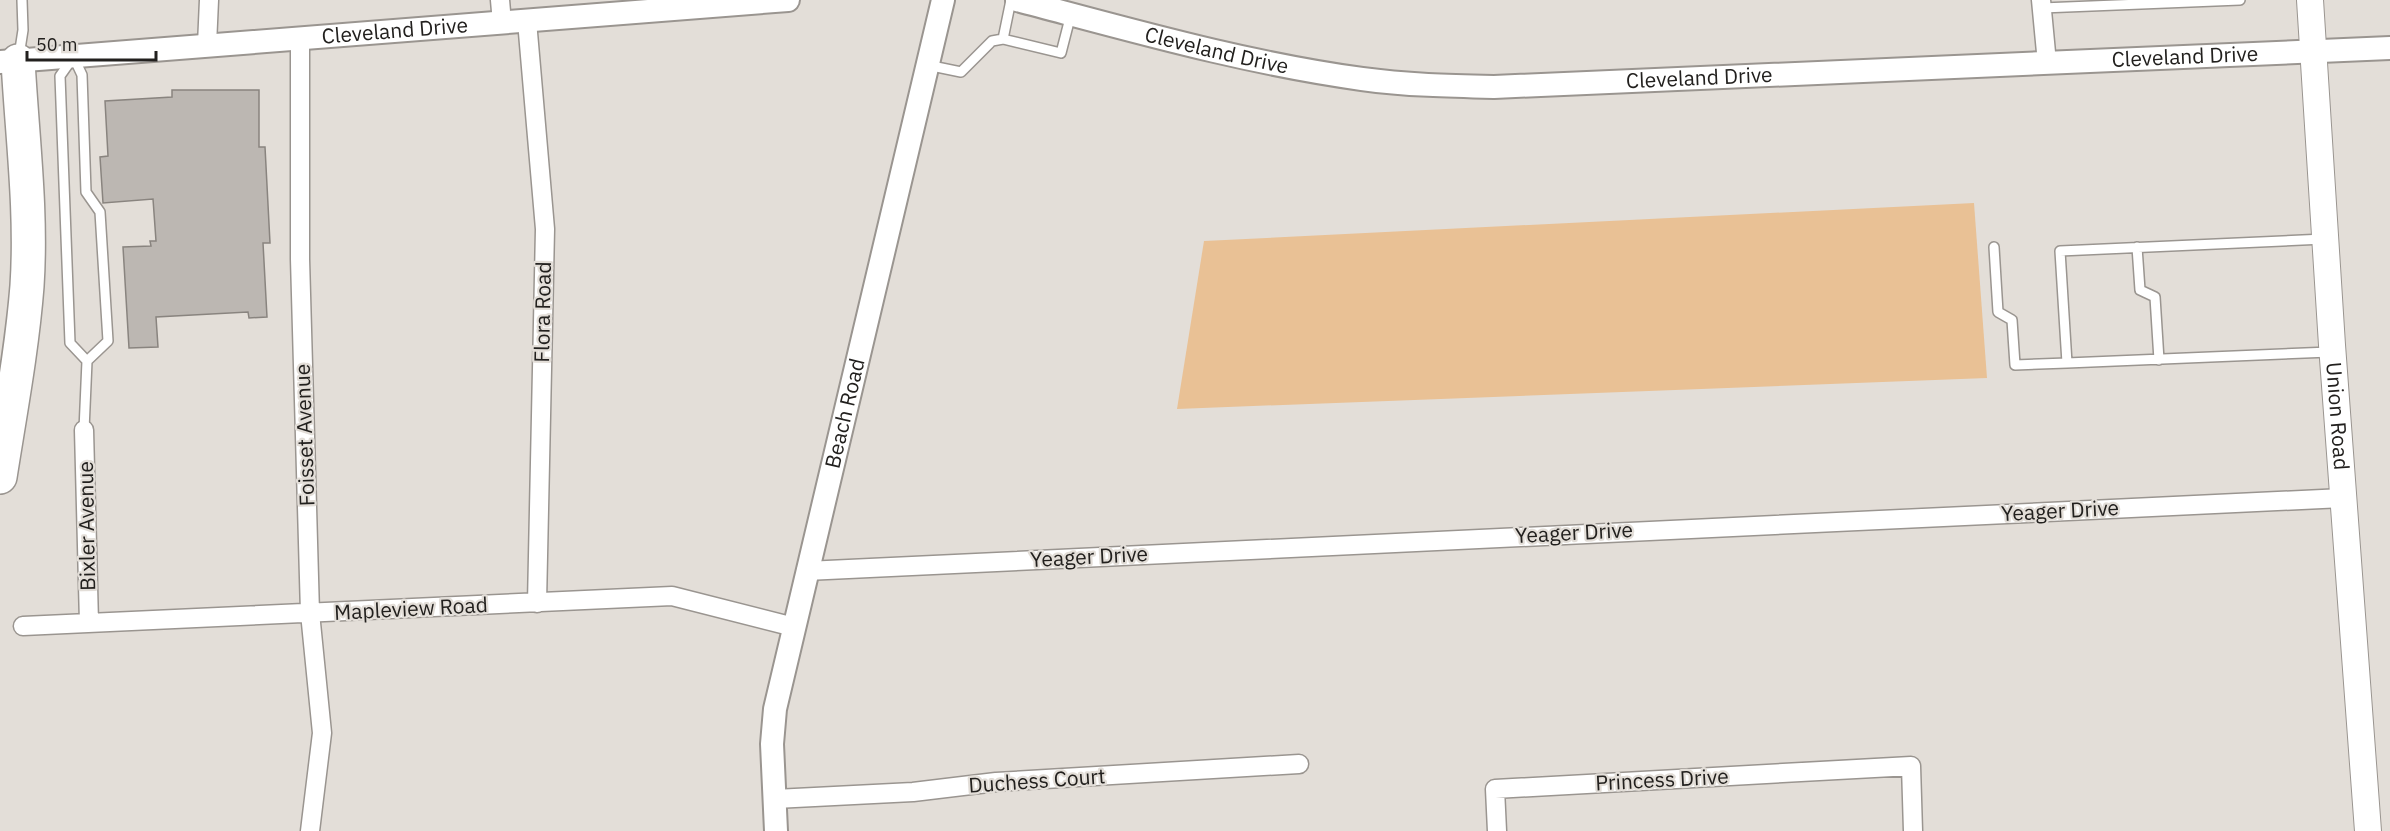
<svg xmlns="http://www.w3.org/2000/svg" width="2390" height="831" viewBox="0 0 2390 831" font-family="'IBM Plex Sans',sans-serif">
	<style>
		.green { fill: #e9c195 }
		.building { fill: #bcb7b2; stroke: #89847f; stroke-width: 1.5 }
		.lines { fill: none; stroke-linecap: round; stroke-linejoin: round }
		.service-casing { stroke: #9a9590; stroke-width: 12 }
		.minor-casing { stroke: #9a9590; stroke-width: 21 }
		.tertiary-casing { stroke: #9a9590; stroke-width: 26 }
		.secondary-casing { stroke: #9a9590; stroke-width: 28 }
		.motorway-casing { stroke: #9a9590; stroke-width: 36 }
		.service { stroke: #fff; stroke-width: 9 }
		.minor { stroke: #fff; stroke-width: 18 }
		.tertiary { stroke: #fff; stroke-width: 22 }
		.secondary { stroke: #fff; stroke-width: 26 }
		.motorway { stroke: #fff; stroke-width: 33 }
		.labels { text-anchor: middle; stroke-width: 4.5; stroke-linejoin: round; paint-order: stroke }
		.street-label { font-size: 21px; fill: #22201e; stroke: #e3ded8 }
	</style>
	<rect width="100%" height="100%" fill="#e3ded8"/>
	<path class="green" d="M1974 203 1987 378 1177 409 1204 241Z"/>
	<path class="building" d="M172 90H259V147H265L270 243H263L267 317 249 318 248 312 156 317 158 347 129 348 123 247 151 246 150 241H156L153 199 103 203 100 157 108 156 105 101 172 97Z"/>
	<g class="lines">
		<defs>
			<path id="service" d="M2042 8 2240 0
				M1003 39 1011 0
				M19 56 23 30 22 0
				M74 58 82 75 86 192 100 212 108 341 87 361 84 430
				M72 59 60 76 70 343 87 361
				M927 65 961 72 992 41 1003 39 1061 53 1071 14
				M2324 239 2060 251 2067 363 2330 352
				M1994 247 1998 312 2012 320 2015 365 2067 363
				M2137 247 2140 290 2155 297 2159 360"/>
			<path id="minor" d="M500 0 502 23
				M2041 0 2047 63
				M527 21 545 229 537 603
				M300 38V259L310 613 322 733 310 831
				M207 45 209 0
				M84 430 89 623
				M806 571 2343 498
				M23 626 672 596 794 627
				M775 799 913 792 996 782 1299 764
				M1497 831 1495 789 1911 766 1913 831"/>
			<g id="tertiary">
				<path id="s1" d="M1017 0C1131 30 1245 63 1362 79 1406 85 1450 86 1494 87L2390 48"/>
				<path id="s2" d="M0 62 788 0"/>
				<path id="s3" d="M776 831 772 744 775 709 943 0"/>
			</g>
			<g id="secondary">
				<path id="s4" d="M2310 0 2332 345 2368 831"/>
			</g>
			<path id="motorway" d="M0 477C10 413 22 350 27 286 32 211 22 135 18 61"/>
		</defs>
		<use href="#service" class="service-casing"/>
		<use href="#minor" class="minor-casing"/>
		<use href="#tertiary" class="tertiary-casing"/>
		<use href="#secondary" class="secondary-casing"/>
		<use href="#motorway" class="motorway-casing"/>
		<use href="#service" class="service"/>
		<use href="#minor" class="minor"/>
		<use href="#tertiary" class="tertiary"/>
		<use href="#secondary" class="secondary"/>
		<use href="#motorway" class="motorway"/>
	</g>
	<g class="labels">
		<g class="street-label">
			<text dy="7" stroke="none"><textPath href="#s2" startOffset="396">Cleveland Drive</textPath></text>
			<text dy="7" stroke="none"><textPath href="#s1" startOffset="206">Cleveland Drive</textPath></text>
			<text dy="7" stroke="none"><textPath href="#s1" startOffset="1178">Cleveland Drive</textPath></text>
			<text dy="7" stroke="none"><textPath href="#s1" startOffset="692">Cleveland Drive</textPath></text>
			<text transform="translate(543 312) rotate(-89)" y="7">Flora Road</text>
			<text dy="7" stroke="none"><textPath href="#s3" startOffset="426">Beach Road</textPath></text>
			<text dy="7" stroke="none"><textPath href="#s4" startOffset="417">Union Road</textPath></text>
			<text transform="translate(305 435) rotate(-92)" y="7">Foisset Avenue</text>
			<text transform="translate(2060 511) rotate(-3)" y="7">Yeager Drive</text>
			<text transform="translate(87 526) rotate(-91)" y="7">Bixler Avenue</text>
			<text transform="translate(1574 533) rotate(-3)" y="7">Yeager Drive</text>
			<text transform="translate(1089 557) rotate(-3)" y="7">Yeager Drive</text>
			<text transform="translate(411 609) rotate(-3)" y="7">Mapleview Road</text>
			<text transform="translate(1662 780) rotate(-3)" y="7">Princess Drive</text>
			<text transform="translate(1037 781) rotate(-4)" y="7">Duchess Court</text>
		</g>
	</g>
	<path d="M27 51v9h129v-9" fill="none" stroke="#22201e" stroke-width="3"/>
	<text x="36" y="51" font-size="18" fill="#22201e" stroke="#e3ded8" stroke-width="4.5" paint-order="stroke">50 m</text>
</svg>
